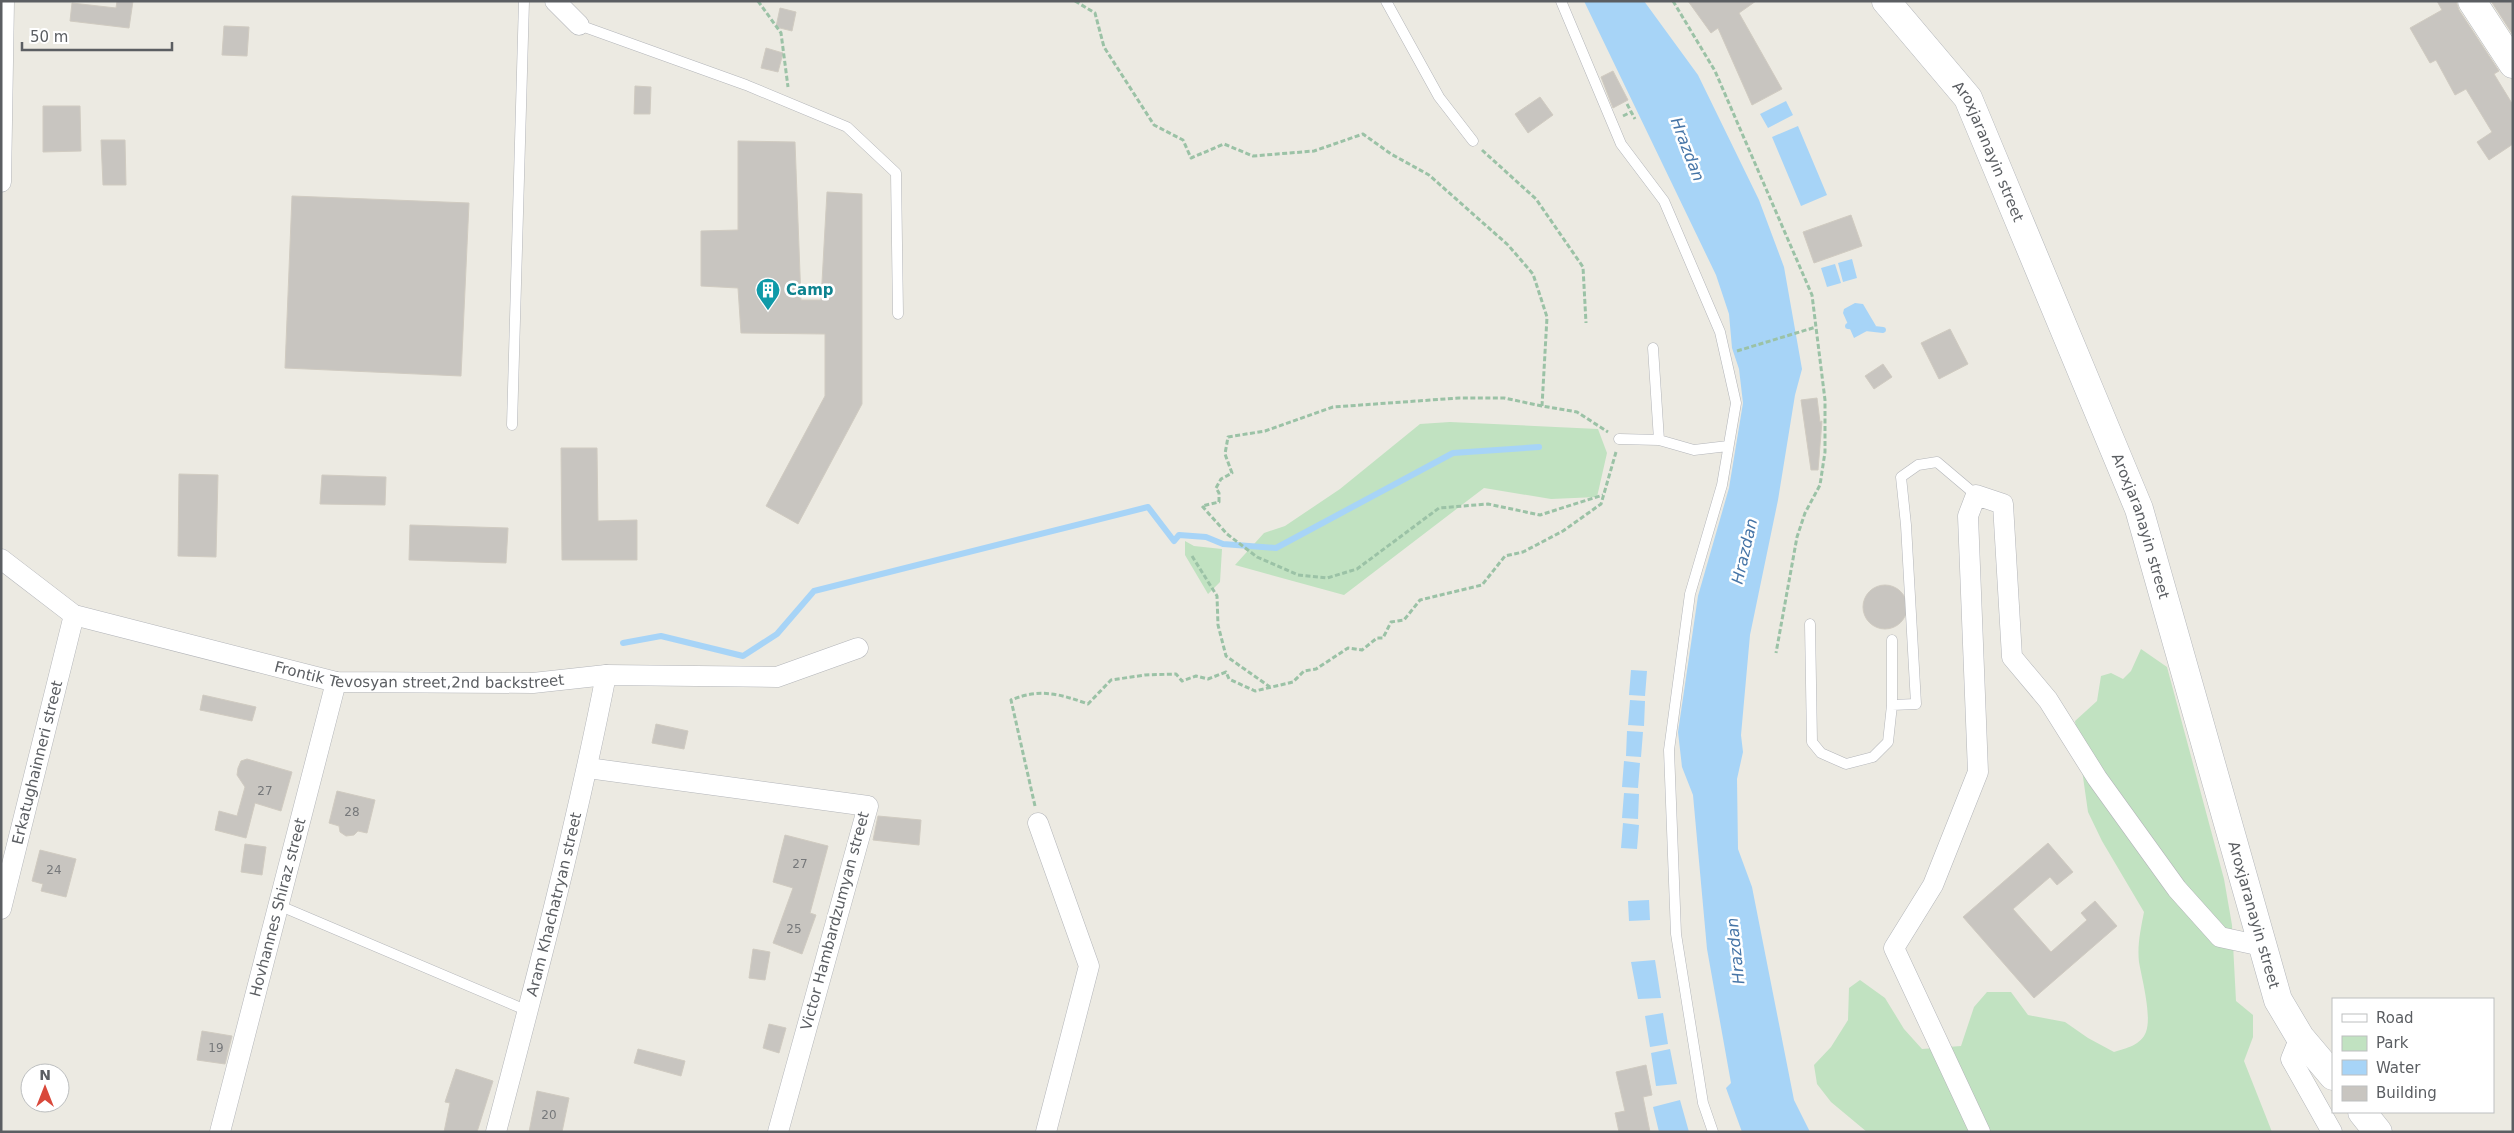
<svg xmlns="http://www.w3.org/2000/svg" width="2514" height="1133" viewBox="0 0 2514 1133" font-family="'DejaVu Sans',sans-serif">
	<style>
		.green { fill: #c1e2c1 }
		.water { fill: #a7d4f7 }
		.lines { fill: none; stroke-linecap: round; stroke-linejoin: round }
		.stream { stroke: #a7d4f7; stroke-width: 6 }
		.building { fill: #c8c5c0; stroke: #d0cbc1 }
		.lane-casing { stroke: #b3b5b9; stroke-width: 11 }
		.street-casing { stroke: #b3b5b9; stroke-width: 21 }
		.secondary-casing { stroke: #b4b7bb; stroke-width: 29 }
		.path { stroke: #9bc2a6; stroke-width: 3; stroke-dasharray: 5 2.5; stroke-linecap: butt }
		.lane { stroke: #fff; stroke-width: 10 }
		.street { stroke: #fff; stroke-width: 20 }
		.secondary { stroke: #fff; stroke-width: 28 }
		.labels { text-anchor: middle; stroke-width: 5; stroke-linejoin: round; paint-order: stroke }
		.number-label { font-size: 12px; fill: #76787a }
		.street-label { font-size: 15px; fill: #5b5e62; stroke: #fff }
		.culture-label { font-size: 15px; font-weight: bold; fill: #0d838f; stroke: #fff; text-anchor: start }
		.water-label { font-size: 16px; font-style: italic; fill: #4675a7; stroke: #fff }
	</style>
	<rect width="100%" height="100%" fill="#eceae2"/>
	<path class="green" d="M1450 422 1598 429 1607 453 1597 497 1551 499 1484 488 1344 595 1235 565 1264 533 1285 526 1340 489 1420 424Z
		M1185 541 1194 546 1222 549 1220 582 1208 594 1185 555Z
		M2141 649 2167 667 2224 879 2232 925 2236 1001 2253 1015V1037L2244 1061 2272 1132H1867L1831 1102 1817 1084 1814 1065 1831 1047 1848 1020 1849 988 1860 980 1885 998 1904 1029 1922 1049 1961 1046 1974 1007 1987 992H2011L2028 1015 2065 1022 2088 1038 2114 1052C2127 1048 2141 1045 2146 1032 2152 1016 2142 979 2139 962 2137 945 2141 928 2144 912L2102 841 2088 812 2075 721 2097 701 2101 676 2111 673 2123 679 2131 671Z"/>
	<path class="water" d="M1584 1H1644L1698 75 1759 200 1784 267 1802 369 1795 395 1778 500 1750 635 1741 735 1743 752 1737 779 1738 849 1752 887 1794 1100 1810 1132H1742L1726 1088 1731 1083 1707 949 1693 795 1682 767 1678 732 1698 596 1729 488 1743 403 1739 369 1732 348 1729 314 1716 275Z
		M1786 101 1793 115 1768 128 1760 114Z
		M1798 126 1827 195 1801 206 1772 137Z
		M1852 259 1857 278 1843 282 1838 263Z
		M1835 264 1841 283 1827 287 1821 268Z
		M1855 303 1863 304 1876 326 1854 338 1843 313 1844 309Z
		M1631 670 1647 671 1645 696 1629 695Z
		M1630 700 1645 701 1644 726 1628 725Z
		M1627 731 1643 732 1641 757 1626 756Z
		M1624 761 1640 763 1638 788 1622 787Z
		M1624 793 1639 794 1638 819 1622 818Z
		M1623 823 1639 825 1637 849 1621 848Z
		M1649 900 1650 920 1629 921 1628 901Z
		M1655 960 1661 998 1638 999 1631 962Z
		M1663 1013 1668 1044 1650 1047 1645 1016Z
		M1670 1049 1677 1084 1656 1086 1651 1053Z
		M1680 1100 1689 1132H1659L1653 1107Z"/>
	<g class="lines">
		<path class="stream" d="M1848 326 1883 330
			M623 643 661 636 743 656 777 634 814 591 1148 507 1174 541 1179 535 1206 537 1223 544 1276 548 1453 453 1539 447"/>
	</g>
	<path class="building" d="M117 1H133L129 28 70 21 72 3 116 8Z
		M1688 1H1756L1739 13 1782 89 1752 105 1718 28 1711 33Z
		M2437 1H2456L2459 10 2499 71 2494 74 2513 105V144L2489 160 2477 142 2492 132 2466 89 2455 95 2436 60 2430 63 2410 28 2442 10Z
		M2491 1H2513V35Z
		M780 8 796 12 792 31 776 27Z
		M224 26 249 27 247 56 222 55Z
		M766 48 783 53 778 72 761 68Z
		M1613 71 1628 100 1613 108 1601 77Z
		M635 86 651 87 650 114H634Z
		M1540 97 1553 115 1528 133 1515 114Z
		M43 106H80L81 151 43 152Z
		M101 140H125L126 185H103Z
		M738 141 795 142 801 300H821L827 192 862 194V404L798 524 766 506 825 396V334L741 333 738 288 701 286V231L738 230Z
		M292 196 469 203 461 376 285 368Z
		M1851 215 1862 246 1814 263 1803 232Z
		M1950 329 1968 364 1939 379 1921 343Z
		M1883 364 1892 377 1874 389 1865 376Z
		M1817 398 1820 422 1822 421 1818 470H1811L1801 400Z
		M561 448H597L598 521 637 520V560H562Z
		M179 474 218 475 216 557 178 556Z
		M322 475 386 477 385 505 320 504Z
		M410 525 508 528 506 563 409 560Z
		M1863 607a22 22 0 1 1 44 0a22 22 0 1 1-44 0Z
		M203 695 256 707 252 721 200 710Z
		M656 724 688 731 684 749 652 743Z
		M247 759 292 772 281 811 255 803 246 838 215 830 219 811 237 816 245 787 237 775 238 768 241 761Z
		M337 791 375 800 367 833 358 831 354 835 346 836 340 832 339 826 329 823Z
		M878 816 921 820 919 845 873 840Z
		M785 835 828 846 810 913 816 915 802 954 773 943 793 888 773 882Z
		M2048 843 2073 872 2057 885 2050 877 2013 909 2051 952 2087 920 2081 913 2095 901 2117 926 2034 998 1963 917Z
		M245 844 266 847 262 875 241 872Z
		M40 850 76 859 66 897 41 891 43 884 32 881Z
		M753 949 770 952 765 980 749 978Z
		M769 1024 786 1028 779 1053 763 1048Z
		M202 1031 232 1036 225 1064 197 1060Z
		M638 1049 685 1061 681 1076 634 1063Z
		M1646 1065 1652 1095 1643 1097 1650 1132H1619L1615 1113 1625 1111 1616 1072Z
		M456 1069 493 1081 477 1132H444L450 1103 445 1102Z
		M537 1091 569 1098 562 1132H529Z"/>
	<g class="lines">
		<defs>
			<path id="lane" d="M1386 1 1439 97 1473 141
				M1561 1 1621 144 1664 201 1720 332 1736 403 1722 485 1690 594 1669 750 1676 934 1703 1103 1713 1132
				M579 25 746 85 847 127 896 173 898 314
				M1653 348 1659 440
				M512 425 524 1
				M1619 439 1659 440 1694 450 1728 446
				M1810 624 1812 742 1821 753 1846 764 1873 757 1888 742 1892 705 1916 704 1906 525 1901 477 1918 465 1937 462 1976 495
				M1892 640V705
				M278 905 528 1011"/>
			<g id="street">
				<path d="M555 1 579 25"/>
				<path d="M1 182 4 1"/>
				<path id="s1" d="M1 559 74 615 336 682 533 683 606 675 777 677 858 648"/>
				<path d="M588 768 868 806 778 1132"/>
				<path d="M1038 823 1089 966 1046 1132"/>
				<path id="s2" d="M1 909 74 615"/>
				<path d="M2300 1037 2291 1059 2332 1132"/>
				<path id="s3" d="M220 1132 336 682"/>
				<path id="s4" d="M496 1132C536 980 576 828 606 675"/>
				<path d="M1980 1132 1894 948 1933 885 1978 772 1968 516 1976 495 2003 504 2012 657 2048 700 2097 778 2177 889 2220 937 2262 946"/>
			</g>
			<g id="secondary">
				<path id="s5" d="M1886 1 1968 98 2139 509 2278 1000 2300 1037 2333 1076"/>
				<path d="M2472 1 2513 64"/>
				<path d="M2362 1112 2378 1132"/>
			</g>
		</defs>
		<use href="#lane" class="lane-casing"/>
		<use href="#street" class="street-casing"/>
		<use href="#secondary" class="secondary-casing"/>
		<path class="path" d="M758 1 781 33 788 87
			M1075 1 1095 13 1104 47 1154 125 1183 140 1191 158 1224 144 1253 156 1314 151 1363 134 1391 154 1429 175 1508 245 1533 274 1547 317 1542 406 1577 412 1608 432
			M1673 1 1715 71 1812 295 1825 400V452L1820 485 1805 513 1797 537 1776 653
			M1627 104 1635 119
			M1623 116 1631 112
			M1482 150 1536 199 1583 267 1586 323
			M1737 351 1816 327
			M1542 406 1504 398H1459L1333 407 1265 431 1228 437 1225 454 1232 473 1221 479 1216 488 1219 493V502L1202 506 1227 534 1257 557 1298 575 1327 578 1357 569 1439 508 1488 504 1540 515 1603 495
			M1192 556 1217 596 1218 625 1226 656 1270 687
			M1035 806 1011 700C1040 688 1060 694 1088 704L1111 680 1145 675 1176 674 1182 681 1196 676 1208 679 1226 672 1229 679 1255 691 1293 682 1304 671 1316 669 1348 648 1362 650 1377 638H1383L1391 622 1404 620 1420 600 1482 585 1505 556 1523 552 1563 531 1601 504 1616 452"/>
		<use href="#lane" class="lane"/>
		<use href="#street" class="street"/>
		<use href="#secondary" class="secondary"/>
	</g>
	<defs>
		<symbol id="building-pin" viewBox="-11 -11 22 30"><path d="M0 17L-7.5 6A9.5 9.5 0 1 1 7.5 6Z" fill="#0f9aa8" stroke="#fff"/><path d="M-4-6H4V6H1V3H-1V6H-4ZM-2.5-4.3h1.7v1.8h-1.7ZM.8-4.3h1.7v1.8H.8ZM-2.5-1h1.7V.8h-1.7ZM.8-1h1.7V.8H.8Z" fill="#fff"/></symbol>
	</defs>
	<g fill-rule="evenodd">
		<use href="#building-pin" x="754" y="276" width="28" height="38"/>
	</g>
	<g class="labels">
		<g class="number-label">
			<text x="265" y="795">27</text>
			<text x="352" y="816">28</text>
			<text x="800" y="868">27</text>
			<text x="54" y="874">24</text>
			<text x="794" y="933">25</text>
			<text x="216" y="1052">19</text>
			<text x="549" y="1119">20</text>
		</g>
		<g class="street-label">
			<text dy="5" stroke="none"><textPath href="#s5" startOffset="184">Aroxjaranayin street</textPath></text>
			<text dy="5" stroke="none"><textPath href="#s5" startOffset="589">Aroxjaranayin street</textPath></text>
			<text dy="5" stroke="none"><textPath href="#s1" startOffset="445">Frontik Tevosyan street,2nd backstreet</textPath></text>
			<text dy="5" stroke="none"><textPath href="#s2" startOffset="151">Erkatughainneri street</textPath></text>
			<text dy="5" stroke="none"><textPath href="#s4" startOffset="235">Aram Khachatryan street</textPath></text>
			<text dy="5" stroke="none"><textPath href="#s3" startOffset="232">Hovhannes Shiraz street</textPath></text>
			<text dy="5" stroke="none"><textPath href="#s5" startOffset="994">Aroxjaranayin street</textPath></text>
			<text transform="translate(835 921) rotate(-75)" y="5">Victor Hambardzumyan street</text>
		</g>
		<g class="culture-label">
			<text x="786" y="295">Camp</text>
		</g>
		<g class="water-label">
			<text transform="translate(1688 149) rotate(69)" y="6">Hrazdan</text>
			<text transform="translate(1744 551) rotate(-77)" y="6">Hrazdan</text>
			<text transform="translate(1735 951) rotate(-96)" y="6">Hrazdan</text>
		</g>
	</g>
	<rect width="2514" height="1133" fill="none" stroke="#5b5e62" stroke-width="5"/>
	<rect x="2332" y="998" width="162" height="115" fill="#ffffff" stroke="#bdbfc0"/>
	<rect x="2342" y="1014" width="25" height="8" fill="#ffffff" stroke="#bdbfc0"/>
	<text x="2376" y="1023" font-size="15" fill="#5b5e62">Road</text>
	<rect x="2342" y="1036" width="25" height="15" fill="#c1e2c1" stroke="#bdbfc0"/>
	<text x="2376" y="1048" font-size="15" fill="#5b5e62">Park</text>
	<rect x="2342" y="1060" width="25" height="15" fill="#a7d4f7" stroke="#bdbfc0"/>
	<text x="2376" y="1073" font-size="15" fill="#5b5e62">Water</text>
	<rect x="2342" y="1086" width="25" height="15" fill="#c8c5c0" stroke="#bdbfc0"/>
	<text x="2376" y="1098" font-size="15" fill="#5b5e62">Building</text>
	<g transform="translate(45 1088)"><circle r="24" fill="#ffffff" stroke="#bdbfc0"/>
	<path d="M0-4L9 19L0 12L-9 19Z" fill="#d9483b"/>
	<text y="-8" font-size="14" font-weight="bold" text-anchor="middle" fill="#5b5e62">N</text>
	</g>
	<path d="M22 42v8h150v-8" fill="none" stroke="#5b5e62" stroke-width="2.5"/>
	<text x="30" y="42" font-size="15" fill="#5b5e62" stroke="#ffffff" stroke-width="4" paint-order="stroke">50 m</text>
</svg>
